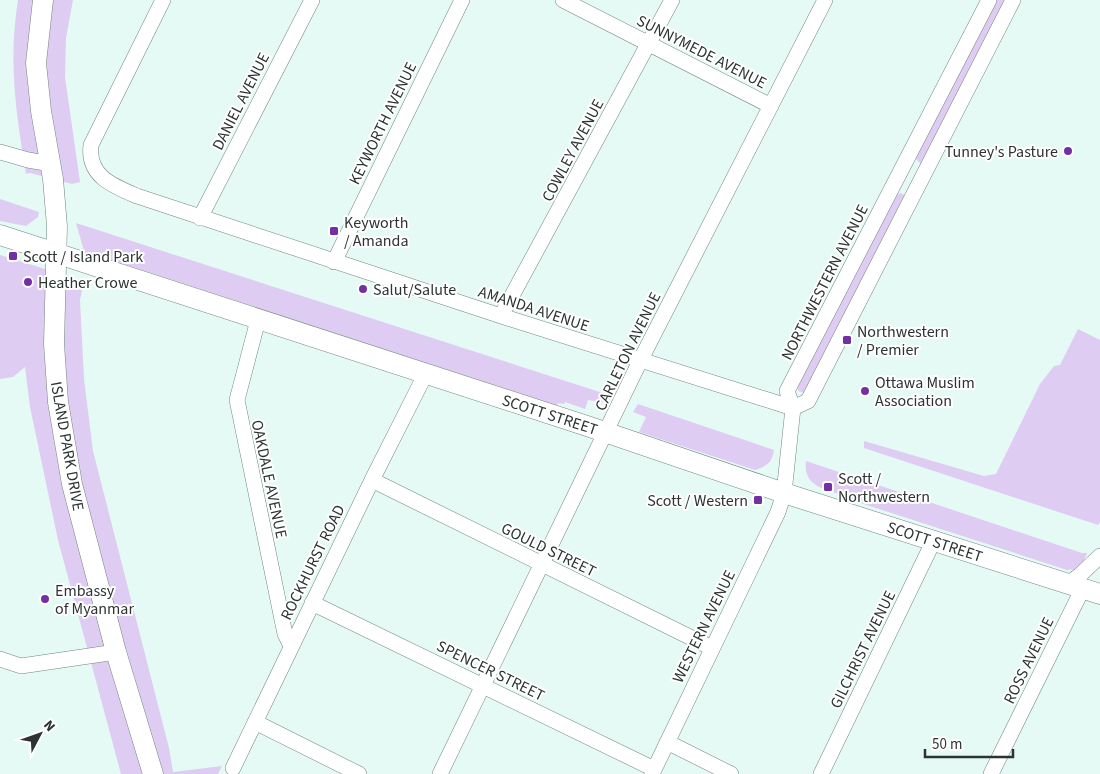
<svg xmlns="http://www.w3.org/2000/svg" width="1100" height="774" viewBox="0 0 1100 774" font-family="'Source Sans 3',sans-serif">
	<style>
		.green { fill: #dfccf3 }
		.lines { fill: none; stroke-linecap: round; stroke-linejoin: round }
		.minor-casing { stroke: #728581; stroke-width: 16 }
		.major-casing { stroke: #728581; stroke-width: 21 }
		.minor { stroke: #fff; stroke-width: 15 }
		.major { stroke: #fff; stroke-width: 20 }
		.poi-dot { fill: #7230a5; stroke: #fff; stroke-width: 2 }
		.labels { text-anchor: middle; stroke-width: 4; stroke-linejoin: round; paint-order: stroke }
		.street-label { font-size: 16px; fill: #2c3432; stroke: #fff }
		.poi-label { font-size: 16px; fill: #2c3432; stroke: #fff; text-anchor: start }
	</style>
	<rect width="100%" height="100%" fill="#e5faf5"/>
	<path class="green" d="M18 0H73L66 38 65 77 80 182 72 184 30 173 26 174C16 112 8 63 18 0Z
		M996 0H1009L921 164 915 158Z
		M900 193 905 195 805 393 798 391V384L895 197Z
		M0 199 39 212 38 217 26 226 0 221Z
		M76 223 609 395 606 403 588 400 585 409 565 402 564 404 558 403 557 406 84 251Z
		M0 255 84 281 80 300 84 379 93 451 169 748 173 772 222 766 218 774H121L58 540 30 407 25 367 13 377 0 379Z
		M1078 329 1100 340V522L1098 525 864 448V441L984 476 996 474 1040 384 1054 366 1060 365Z
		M638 404 774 450C772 463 767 466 755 470L639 432 646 417 633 412Z
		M806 461 1082 553H1087L1084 561 1075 569 1067 570 839 496 836 493C819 488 803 482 806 461Z"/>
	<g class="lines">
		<defs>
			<path id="minor" d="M163 0 91 145C87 176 113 186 137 196L501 316 793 408
				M563 0 771 106
				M0 152 28 160 51 164
				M200 218 312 0
				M334 262 462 0
				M501 316 672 0
				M258 320 237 400 285 634 291 646
				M793 408 808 401 1013 0
				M372 480 712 648
				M1068 584 1080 575 1100 556
				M312 603 654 769
				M0 659 21 666 116 652
				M255 722 359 774
				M667 742 731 774
				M233 768 372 480 426 373
				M440 774 640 361 825 0
				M652 774 778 512 784 493 793 408 787 391 989 0
				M821 774 934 540
				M991 774 1083 588"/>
			<path id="major" d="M43 0 36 63 41 111 53 179 57 226 54 344 58 402 72 484 116 652 153 774
				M0 235 587 426 784 493 1100 594"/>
		</defs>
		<use href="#minor" class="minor-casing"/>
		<use href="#major" class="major-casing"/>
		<use href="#minor" class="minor"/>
		<use href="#major" class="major"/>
	</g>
	<g class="poi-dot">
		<circle cx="1068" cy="151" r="5"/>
		<rect x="329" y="226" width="10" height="10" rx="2.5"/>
		<rect x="8" y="251" width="10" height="10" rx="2.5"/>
		<circle cx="28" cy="282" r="5"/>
		<circle cx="363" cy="289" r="5"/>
		<rect x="842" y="335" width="10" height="10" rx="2.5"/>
		<circle cx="865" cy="391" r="5"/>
		<rect x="823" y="482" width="10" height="10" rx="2.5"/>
		<rect x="753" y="495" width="10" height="10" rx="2.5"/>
		<circle cx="45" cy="599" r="5"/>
	</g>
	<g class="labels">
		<g class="street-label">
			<text transform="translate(702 51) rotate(27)" y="6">SUNNYMEDE AVENUE</text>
			<text transform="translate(240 101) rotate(-63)" y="6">DANIEL AVENUE</text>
			<text transform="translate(382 123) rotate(-64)" y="6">KEYWORTH AVENUE</text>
			<text transform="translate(572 150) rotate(-62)" y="6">COWLEY AVENUE</text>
			<text transform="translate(824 282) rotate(-63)" y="6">NORTHWESTERN AVENUE</text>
			<text transform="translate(534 308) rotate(18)" y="6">AMANDA AVENUE</text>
			<text transform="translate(627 351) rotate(-64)" y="6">CARLETON AVENUE</text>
			<text transform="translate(550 414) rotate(18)" y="6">SCOTT STREET</text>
			<text transform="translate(68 446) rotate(80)" y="6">ISLAND PARK DRIVE</text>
			<text transform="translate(270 479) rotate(78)" y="6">OAKDALE AVENUE</text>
			<text transform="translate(935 541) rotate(18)" y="6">SCOTT STREET</text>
			<text transform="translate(549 549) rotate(26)" y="6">GOULD STREET</text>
			<text transform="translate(312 562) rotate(-64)" y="6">ROCKHURST ROAD</text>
			<text transform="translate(703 626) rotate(-64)" y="6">WESTERN AVENUE</text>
			<text transform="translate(862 649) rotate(-64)" y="6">GILCHRIST AVENUE</text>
			<text transform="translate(1028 660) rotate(-64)" y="6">ROSS AVENUE</text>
			<text transform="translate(491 670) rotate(26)" y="6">SPENCER STREET</text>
		</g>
		<g class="poi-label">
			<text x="1058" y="157" text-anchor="end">Tunney's Pasture</text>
			<text x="344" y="228">Keyworth<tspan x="344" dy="18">/ Amanda</tspan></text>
			<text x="23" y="262">Scott / Island Park</text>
			<text x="38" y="288">Heather Crowe</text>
			<text x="373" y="295">Salut/Salute</text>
			<text x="857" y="337">Northwestern<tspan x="857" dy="18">/ Premier</tspan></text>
			<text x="875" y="388">Ottawa Muslim<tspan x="875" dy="18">Association</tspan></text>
			<text x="838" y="484">Scott /<tspan x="838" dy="18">Northwestern</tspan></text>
			<text x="748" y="506" text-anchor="end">Scott / Western</text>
			<text x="55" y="596">Embassy<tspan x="55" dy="18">of Myanmar</tspan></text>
		</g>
	</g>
	<g transform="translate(40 734) rotate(49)" stroke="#ffffff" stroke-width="4" paint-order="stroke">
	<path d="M0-4L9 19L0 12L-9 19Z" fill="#2c3432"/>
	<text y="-8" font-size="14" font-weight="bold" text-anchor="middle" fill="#2c3432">N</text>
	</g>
	<path d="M925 749v8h88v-8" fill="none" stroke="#2c3432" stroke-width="2.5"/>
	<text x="932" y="749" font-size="15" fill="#2c3432" stroke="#ffffff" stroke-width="4" paint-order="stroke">50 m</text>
</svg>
